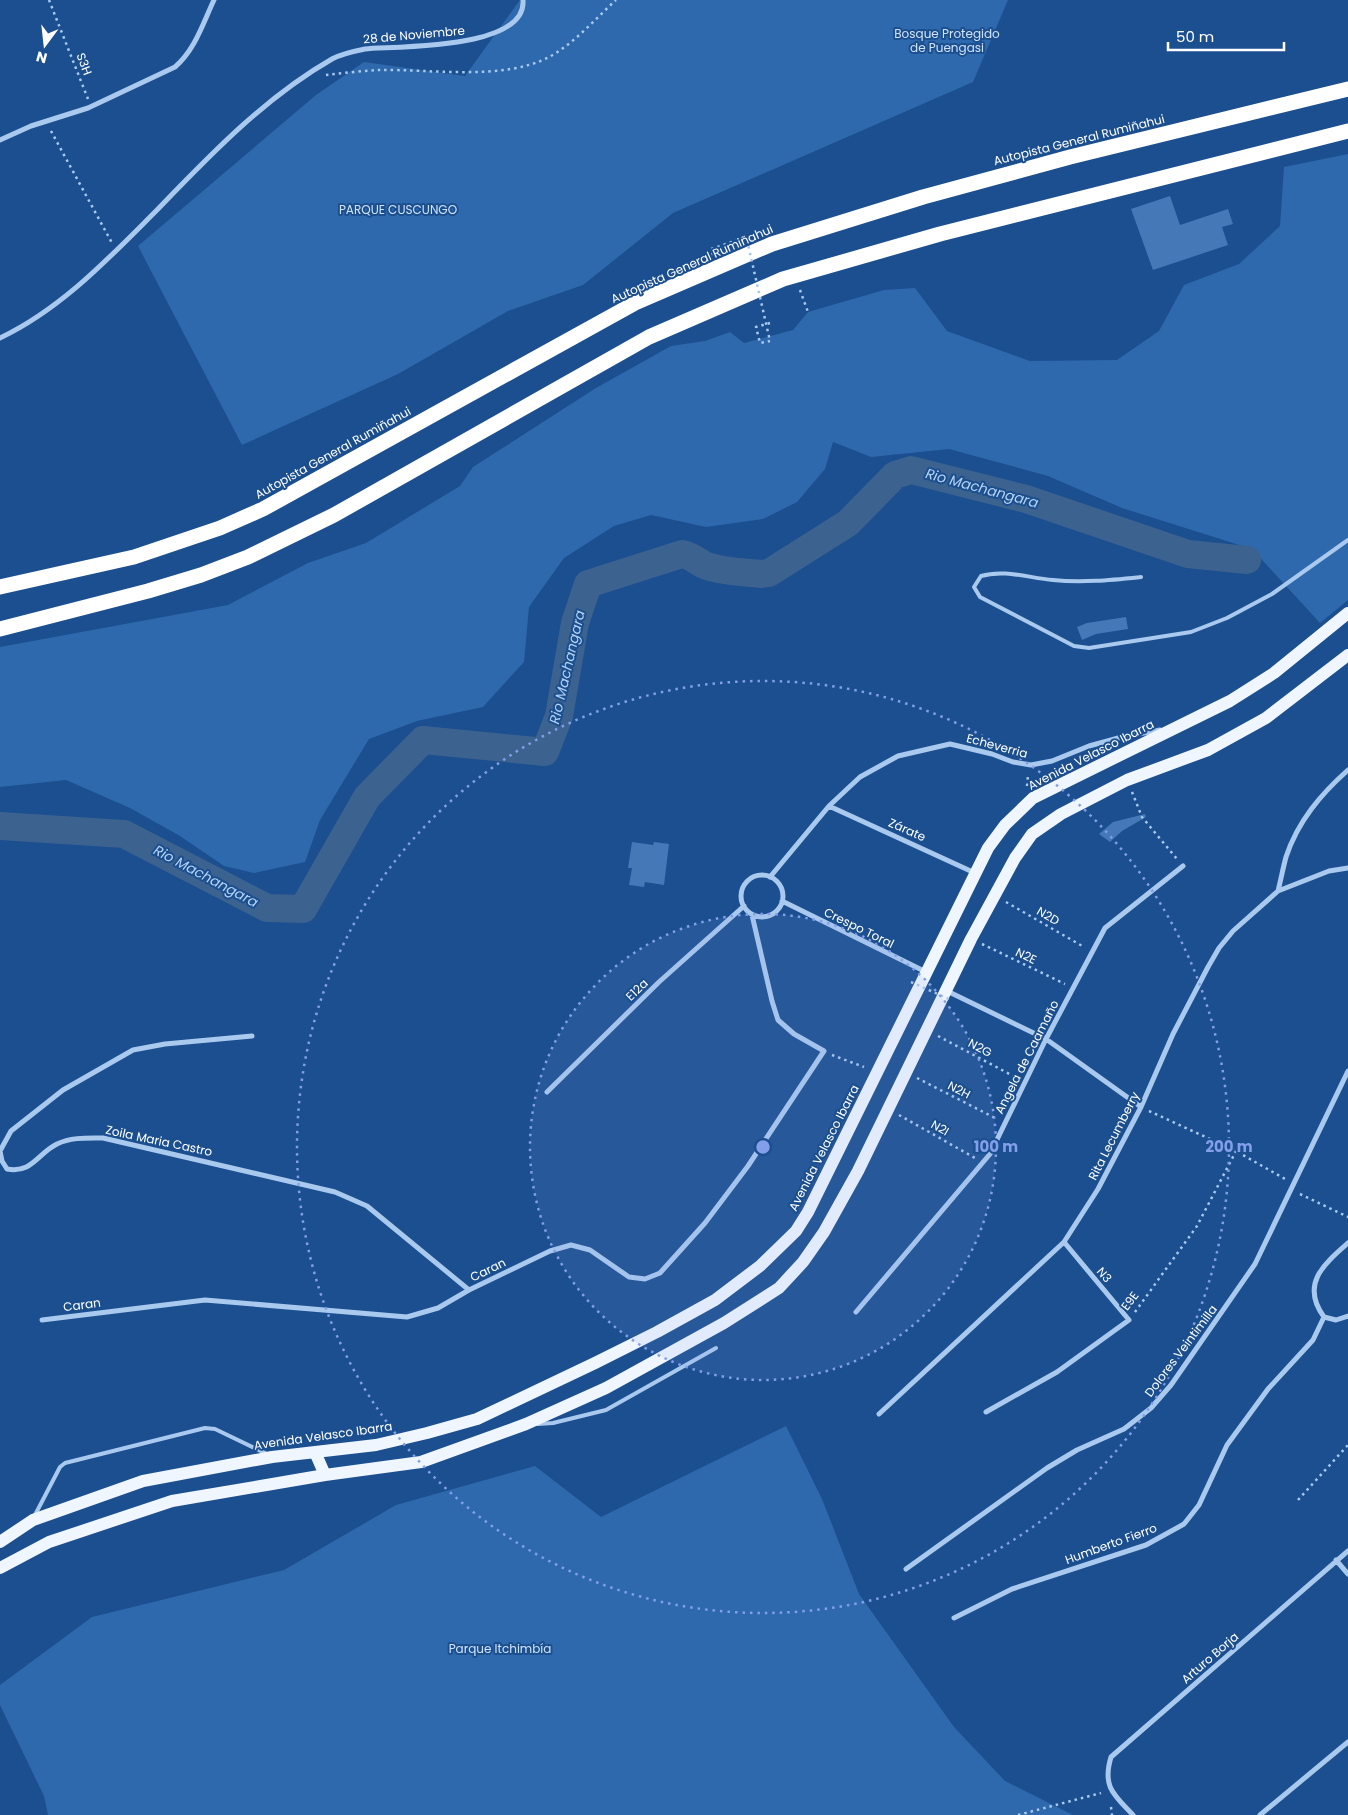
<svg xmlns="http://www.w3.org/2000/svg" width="1348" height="1815" viewBox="0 0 1348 1815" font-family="Poppins,sans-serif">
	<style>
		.green { fill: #2e69ad }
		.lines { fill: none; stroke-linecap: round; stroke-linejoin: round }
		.river { stroke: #3c6290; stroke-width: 28 }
		.building { fill: #4478b7 }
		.path { stroke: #a9c9ee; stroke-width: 2.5; stroke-dasharray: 2.5 4; stroke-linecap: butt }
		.lane { stroke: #a9c9ee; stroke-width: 4 }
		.street { stroke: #a9c9ee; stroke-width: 5 }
		.primary { stroke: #f0f6ff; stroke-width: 12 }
		.highway { stroke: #fff; stroke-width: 15 }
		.path-bridge { stroke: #a9c9ee; stroke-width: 2.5; stroke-dasharray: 2.5 4; stroke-linecap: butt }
		.ring { fill: none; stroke: #839eea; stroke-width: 2.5; stroke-dasharray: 2.5 5 }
		.labels { text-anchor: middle; stroke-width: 4; stroke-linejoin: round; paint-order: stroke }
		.park-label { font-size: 12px; fill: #cfe3fa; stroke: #1b4f8f }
		.street-label { font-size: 12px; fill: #fff; stroke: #1b4f8f }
		.water-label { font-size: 14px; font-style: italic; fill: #b5d3f5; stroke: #1b4f8f }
		.centre { fill: #839eea; stroke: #1b4f8f; stroke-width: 2.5 }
		.ring-label { font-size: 15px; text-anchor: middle; font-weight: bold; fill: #839eea; stroke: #1b4f8f; stroke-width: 4; stroke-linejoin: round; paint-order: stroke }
	</style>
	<rect width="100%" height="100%" fill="#1b4f8f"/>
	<path class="green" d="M520 0H1008L973 82 673 213 583 285 508 311 398 374 242 445 138 246 316 95 364 62 465 76Z
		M1348 154V600L1320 623 1252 549 1122 508 1048 476 949 449 871 457 833 442 825 469 797 502 763 519 706 527 651 515 614 526 564 558 529 607 524 662 483 707 417 721 369 739 320 820 305 862 254 873 224 866 180 836 130 808 66 780 0 787V647L228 605 308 563 366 543 460 486 473 467 596 388 671 346 705 341 730 332 744 343 793 330 808 312 884 290 915 288 947 331 1030 361 1117 360 1159 331 1184 285 1239 264 1280 226 1284 167Z
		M786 1426 822 1499 859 1594 954 1727 1005 1781 1073 1815H48L44 1796 0 1705V1685L92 1617 284 1570 396 1505 535 1466 601 1517Z"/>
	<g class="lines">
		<path class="river" d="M0 826 124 834 267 908 303 909 367 797 423 740 545 752 559 716 575 623 588 584 682 554C692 555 698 563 707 566 724 572 744 572 762 574L769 573 848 523 895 475 911 470 1026 499 1188 554 1247 560"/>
	</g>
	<path class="building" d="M1170 196 1180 225 1228 209 1233 224 1222 227 1228 245 1153 270 1131 209Z
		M1126 617 1128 629 1096 634 1082 640 1077 627 1087 623Z
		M1145 814 1146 817 1122 831 1110 842 1099 834 1113 822Z
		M632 842 653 845 654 842 669 844 664 885 645 882 644 887 629 885 632 868H628Z"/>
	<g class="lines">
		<path class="path" d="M49 0 88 99
			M326 75C343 73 362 71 379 70 430 69 504 81 549 57 575 43 595 19 616 0
			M51 131 112 243
			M713 255 711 249 741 239
			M800 290 808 312
			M770 323 756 327 760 343 770 341
			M1027 786 1028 775
			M1132 792 1142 817 1177 859
			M1006 902 1084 947
			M982 944 1065 984
			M938 1036 1017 1078
			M832 1055 864 1067
			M917 1078 997 1119
			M1149 1111 1236 1151 1285 1179
			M899 1115 975 1158
			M1300 1194 1348 1217
			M1135 1312 1197 1226 1236 1151
			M1298 1500 1348 1445
			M1111 1807 1112 1815
			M1018 1815 1101 1793"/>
		<path class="lane" d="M1141 577C1111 580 1082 583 1053 580 1029 578 1004 569 981 576L974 587 980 597 1074 646 1089 648 1191 632 1227 618 1272 594 1348 540
			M538 1424 553 1423 606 1410 716 1348
			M35 1515 60 1467 65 1463 205 1428 215 1429 267 1454"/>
		<path class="street" d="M0 140 31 126 88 108 175 67C195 50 203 23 214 0
			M0 338C61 309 108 259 155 212 209 156 264 98 332 59 341 54 355 51 365 49 396 46 527 50 523 0
			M829 806 975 873
			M741 896a21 21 0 1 1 42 0a21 21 0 1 1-42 0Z
			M770 877 829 806 860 777 898 756 950 744 992 754 1013 762 1031 765 1052 761 1089 746 1122 737 1160 730
			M1278 891C1281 879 1283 868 1286 857 1298 821 1321 794 1348 770
			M782 901 926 972
			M947 991 1046 1039 1141 1107
			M252 1036 165 1044 133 1050 63 1090 11 1131 0 1151 2 1161 7 1169C32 1174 38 1153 57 1144 71 1137 88 1138 103 1138L335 1192 367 1206 469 1290
			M547 1092 659 982 744 906
			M856 1312 990 1154 1046 1039 1105 928 1183 866
			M1324 1317C1300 1284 1324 1264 1348 1243
			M1324 1317 1336 1320 1348 1316
			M42 1320 205 1300 407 1317 438 1308 469 1290 550 1251 571 1245 590 1250 629 1277 645 1279 660 1273 705 1223 748 1166 824 1051 794 1034 778 1020 772 1001 752 915
			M986 1412 1057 1372 1129 1320 1064 1242
			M879 1414 1064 1242 1098 1189 1141 1107 1173 1034 1208 967 1219 948 1233 931 1278 891 1329 871 1348 868
			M1336 1560 1348 1574
			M906 1569 1047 1468 1077 1450 1124 1429 1151 1408 1171 1385 1255 1264 1348 1071
			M954 1618 1012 1589 1146 1545 1184 1524 1199 1505 1227 1445 1268 1389 1313 1340 1324 1317
			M1133 1815C1114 1795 1102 1787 1111 1757L1348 1551
			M1260 1815 1348 1742"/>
		<path class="primary" d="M315 1452 325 1475
			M0 1542 33 1520 143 1481 272 1457 376 1445 427 1433 477 1419 595 1363 657 1332 715 1300 760 1266 796 1231 808 1212 988 848 1005 825 1033 798 1230 701 1274 673 1348 613
			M0 1568 49 1542 172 1501 325 1475 421 1462 526 1424 606 1388 724 1323 779 1288 803 1262 824 1232 858 1171 971 939 1015 858 1032 834 1061 814 1127 780 1208 750 1266 718 1348 655"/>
		<path class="highway" d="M0 587 134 557 220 528 263 509 637 302 772 244 923 197 1070 157 1348 89
			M0 629 148 591 201 575 248 557 334 515 649 337 783 279 940 234 1348 131"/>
		<path class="path-bridge" d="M747 240 770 341
			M911 982 951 1000"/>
	</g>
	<circle cx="763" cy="1147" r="233" fill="#839eea" fill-opacity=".12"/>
	<g class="ring">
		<circle cx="763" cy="1147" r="233"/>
		<circle cx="763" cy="1147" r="466"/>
	</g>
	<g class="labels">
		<g class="park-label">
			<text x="947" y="38">Bosque Protegido<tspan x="947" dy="14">de Puengasi</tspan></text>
			<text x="398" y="214">PARQUE CUSCUNGO</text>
			<text x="500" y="1653">Parque Itchimbía</text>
		</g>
		<g class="street-label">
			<text transform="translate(414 35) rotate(-5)" y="4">28 de Noviembre</text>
			<text transform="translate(84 64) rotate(69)" y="4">S3H</text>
			<text transform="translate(1079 140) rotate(-14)" y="4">Autopista General Rumiñahui</text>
			<text transform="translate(692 264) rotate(-24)" y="4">Autopista General Rumiñahui</text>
			<text transform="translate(333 453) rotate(-29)" y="4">Autopista General Rumiñahui</text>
			<text transform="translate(997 746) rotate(15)" y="4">Echeverria</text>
			<text transform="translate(1091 755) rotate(-27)" y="4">Avenida Velasco Ibarra</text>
			<text transform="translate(907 830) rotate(24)" y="4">Zárate</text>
			<text transform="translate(1048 916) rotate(30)" y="4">N2D</text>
			<text transform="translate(859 928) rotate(26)" y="4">Crespo Toral</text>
			<text transform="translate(1026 956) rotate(26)" y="4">N2E</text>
			<text transform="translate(637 990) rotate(-44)" y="4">E12a</text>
			<text transform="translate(980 1048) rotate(28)" y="4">N2G</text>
			<text transform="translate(1027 1057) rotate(-63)" y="4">Angela de Caamaño</text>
			<text transform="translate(959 1090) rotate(27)" y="4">N2H</text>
			<text transform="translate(940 1128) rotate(30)" y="4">N2I</text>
			<text transform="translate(1114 1136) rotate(-63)" y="4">Rita Lecumberry</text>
			<text transform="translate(159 1141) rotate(12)" y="4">Zoila Maria Castro</text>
			<text transform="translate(824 1148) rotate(-63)" y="4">Avenida Velasco Ibarra</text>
			<text transform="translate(488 1270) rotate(-26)" y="4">Caran</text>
			<text transform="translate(1104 1275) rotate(50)" y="4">N3</text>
			<text transform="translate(1130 1301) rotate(-53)" y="4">E9E</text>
			<text transform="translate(82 1305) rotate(-7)" y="4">Caran</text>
			<text transform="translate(1181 1351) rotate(-53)" y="4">Dolores Veintimilla</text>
			<text transform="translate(323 1436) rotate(-8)" y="4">Avenida Velasco Ibarra</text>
			<text transform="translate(1111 1544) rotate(-20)" y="4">Humberto Fierro</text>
			<text transform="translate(1210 1658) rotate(-41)" y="4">Arturo Borja</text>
		</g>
		<g class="water-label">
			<text transform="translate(982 488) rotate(15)" y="5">Rio Machangara</text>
			<text transform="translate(567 667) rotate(-77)" y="5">Rio Machangara</text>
			<text transform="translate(206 876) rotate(28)" y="5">Rio Machangara</text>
		</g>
	</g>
	<circle cx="763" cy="1147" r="8" class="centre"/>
	<g class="ring-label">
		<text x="996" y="1152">100 m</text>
		<text x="1229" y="1152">200 m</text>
	</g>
	<g transform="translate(45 45) rotate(195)" stroke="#1b4f8f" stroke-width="4" paint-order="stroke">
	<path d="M0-4L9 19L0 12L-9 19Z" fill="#ffffff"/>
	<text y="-8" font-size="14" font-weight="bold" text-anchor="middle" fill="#ffffff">N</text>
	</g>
	<path d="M1168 42v8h116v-8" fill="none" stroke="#ffffff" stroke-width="2.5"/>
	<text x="1176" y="42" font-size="15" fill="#ffffff" stroke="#1b4f8f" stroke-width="4" paint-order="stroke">50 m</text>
</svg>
